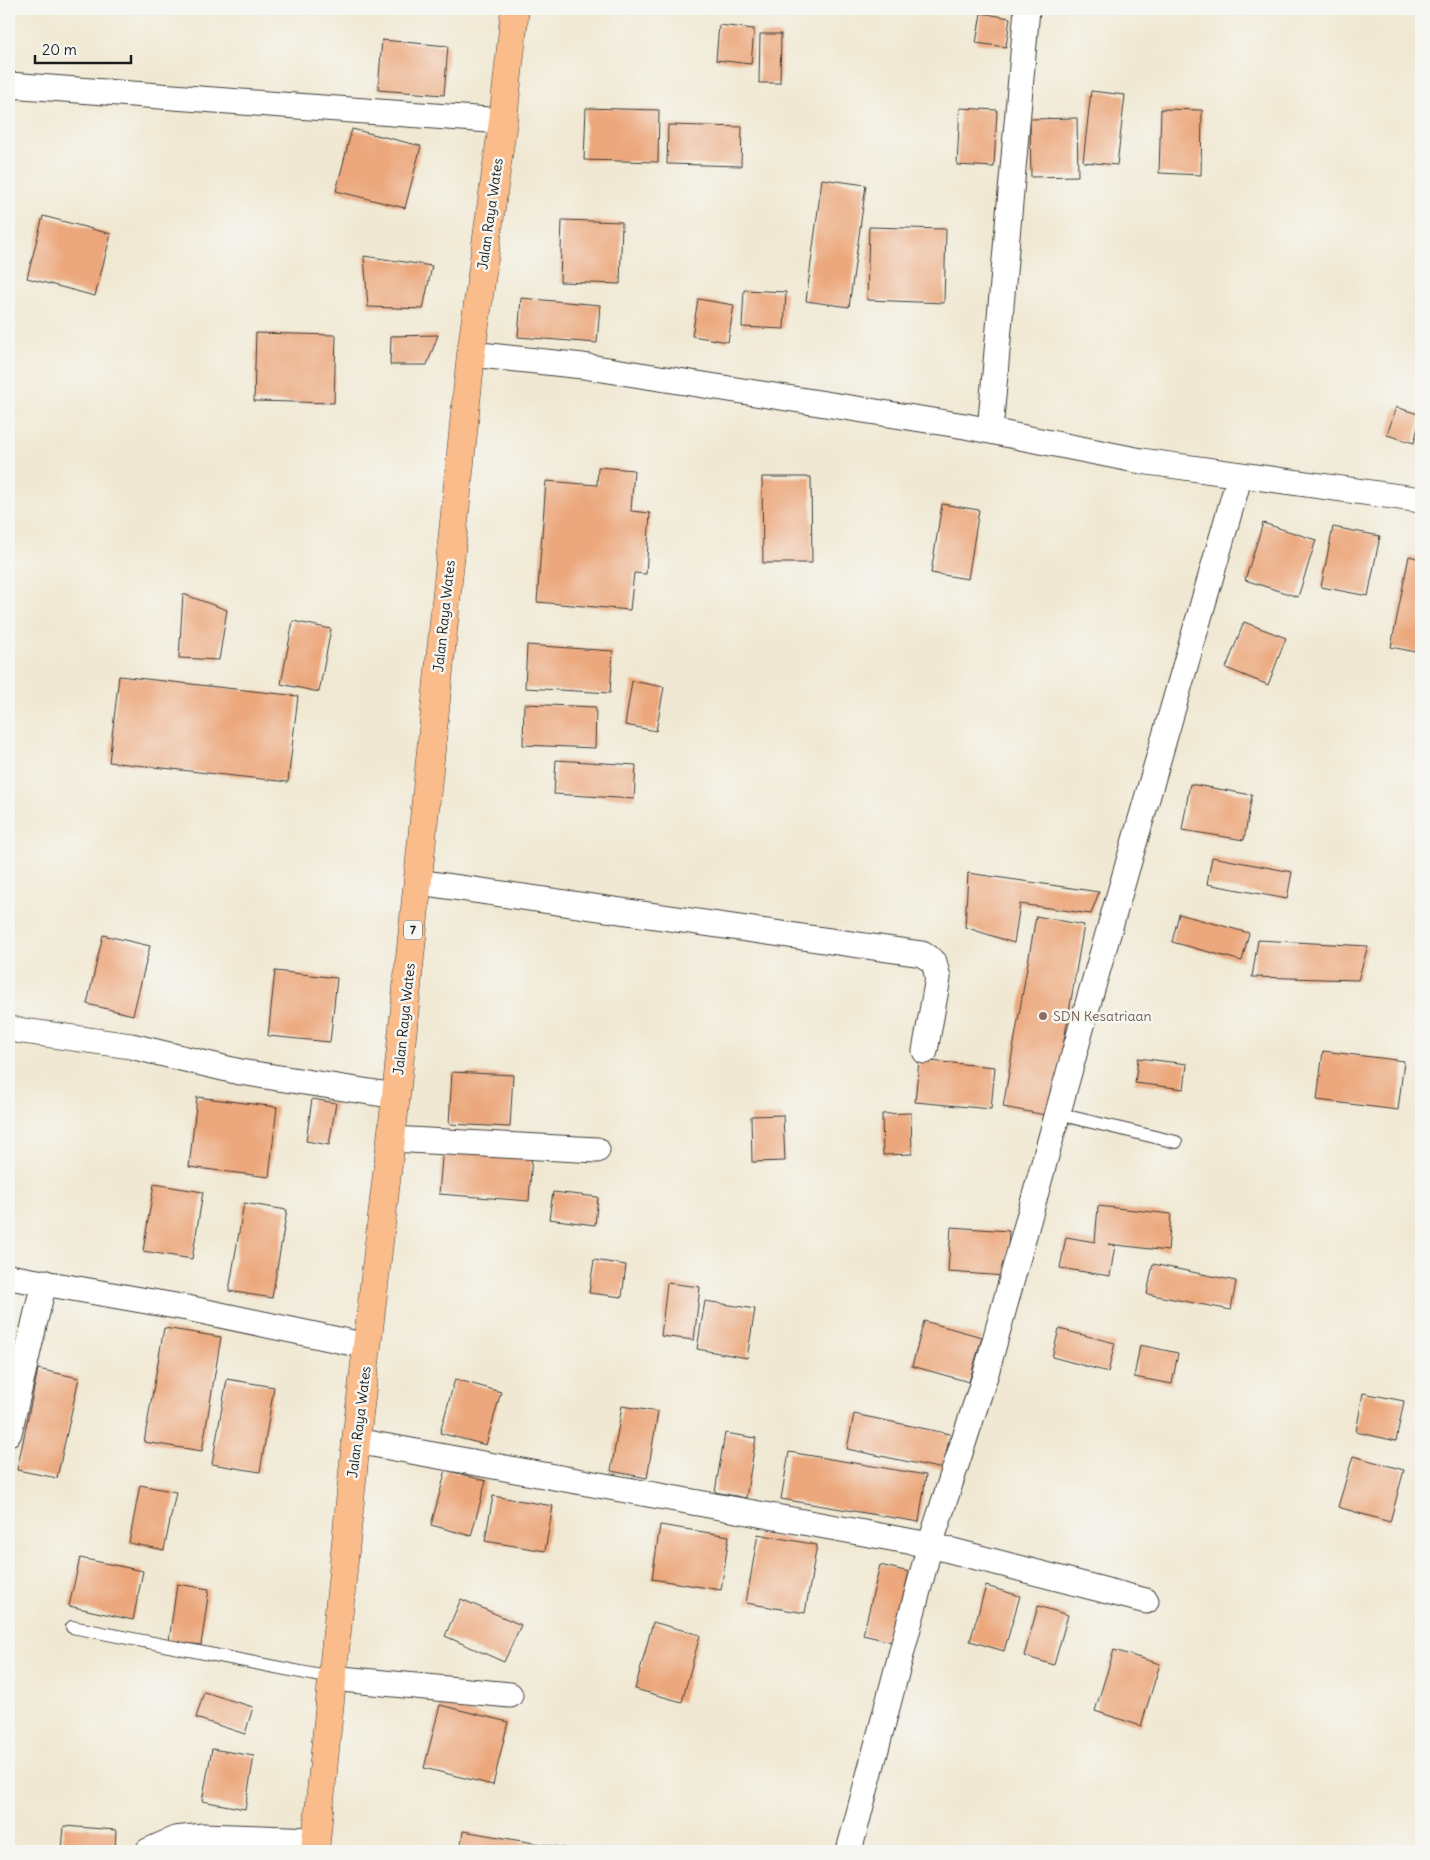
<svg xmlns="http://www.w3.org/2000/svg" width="1430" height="1860" viewBox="0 0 1430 1860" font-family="Delius,sans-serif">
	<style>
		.building { fill: #eca77c }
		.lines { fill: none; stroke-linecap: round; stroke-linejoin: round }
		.service-casing { stroke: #3c3b37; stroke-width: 14 }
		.minor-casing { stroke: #3c3b37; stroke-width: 27 }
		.trunk-casing { stroke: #3c3b37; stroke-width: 29 }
		.service { stroke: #fff; stroke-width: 12 }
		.minor { stroke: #fff; stroke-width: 25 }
		.trunk { stroke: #fabc8b; stroke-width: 28 }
		.education-dot { fill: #8d6e63; stroke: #f6f6f2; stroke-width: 2 }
		.labels { text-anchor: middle; stroke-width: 5; stroke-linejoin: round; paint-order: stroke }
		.shield { fill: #f6f6f2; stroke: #5d5d5c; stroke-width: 1 }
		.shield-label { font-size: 12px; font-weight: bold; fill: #1c1c1c }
		.street-label { font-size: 14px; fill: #1c1c1c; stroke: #f6f6f2 }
		.education-label { font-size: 14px; fill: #785e54; stroke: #f6f6f2; text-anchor: start }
	</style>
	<rect width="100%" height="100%" fill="#f6f6f2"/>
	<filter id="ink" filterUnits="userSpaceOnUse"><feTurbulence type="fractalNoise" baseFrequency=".02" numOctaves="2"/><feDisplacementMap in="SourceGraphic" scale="10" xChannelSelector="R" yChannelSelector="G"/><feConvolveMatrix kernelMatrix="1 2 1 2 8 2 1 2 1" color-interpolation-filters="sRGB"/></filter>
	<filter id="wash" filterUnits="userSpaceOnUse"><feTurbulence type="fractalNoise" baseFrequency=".0096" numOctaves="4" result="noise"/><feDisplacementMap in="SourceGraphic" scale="20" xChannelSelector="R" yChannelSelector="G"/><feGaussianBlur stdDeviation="1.12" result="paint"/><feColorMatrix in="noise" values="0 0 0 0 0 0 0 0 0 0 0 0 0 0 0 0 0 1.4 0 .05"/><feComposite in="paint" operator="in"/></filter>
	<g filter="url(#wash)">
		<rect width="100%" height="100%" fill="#f0e8d2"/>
		<g id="blocks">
			<path class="building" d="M981 13 1010 18 1006 47 976 43Z
				M719 25 754 29 751 64 716 60Z
				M760 34H781L780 83H759Z
				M382 40 448 46 444 95 378 90Z
				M1091 91 1125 95 1117 165 1083 162Z
				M586 108 659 110 658 162 584 160Z
				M960 108 997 110 994 167 957 165Z
				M1161 109 1202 110 1201 175 1159 173Z
				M1077 118 1078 176 1031 177 1030 119Z
				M668 125 742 127 741 166 667 164Z
				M352 129 421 146 405 208 336 191Z
				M822 179 866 185 849 307 806 301Z
				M43 216 111 234 95 296 27 278Z
				M562 220 622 222 620 284 560 282Z
				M869 227 946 229 944 303 867 300Z
				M364 256 432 266 423 309 368 307Z
				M744 290 786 292 784 329 742 327Z
				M521 298 600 305 597 343 518 337Z
				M698 299 734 305 728 342 692 336Z
				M256 333 336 335 334 403 254 401Z
				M438 335 427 365H390L391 336Z
				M1396 407 1421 415 1414 443 1387 435Z
				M598 467 634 470 631 511 650 513 646 574 634 573 630 610 537 602 546 481 597 485Z
				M762 477H811L812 563H763Z
				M942 504 979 510 968 579 931 573Z
				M1263 523 1316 540 1298 597 1245 580Z
				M1333 527 1380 536 1368 596 1321 587Z
				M1409 556 1421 559V653L1391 647Z
				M183 594 227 610 219 660 179 658Z
				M293 621 331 629 319 692 281 684Z
				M1244 622 1286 638 1268 685 1226 668Z
				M527 645 613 651 610 693 525 688Z
				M119 676 298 696 288 782 109 762Z
				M632 681 664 687 656 731 625 725Z
				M524 704 596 707 595 748 523 745Z
				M556 760 636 765 634 799 554 794Z
				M1190 784 1252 795 1244 840 1182 830Z
				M1212 857 1292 872 1287 899 1207 884Z
				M968 873 1099 892 1091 914 1020 904 1014 943 965 927Z
				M1179 914 1249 933 1242 961 1172 942Z
				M1036 916 1084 925 1051 1116 1003 1107Z
				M103 935 150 946 133 1015 87 1004Z
				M1258 940 1368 946 1358 980 1252 977Z
				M275 971 337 978 330 1042 268 1036Z
				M1323 1051 1404 1061 1398 1110 1317 1100Z
				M1138 1058 1187 1064 1184 1089 1135 1083Z
				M919 1060 995 1067 991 1109 915 1102Z
				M452 1072 513 1075 510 1127 449 1124Z
				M197 1097 277 1107 269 1177 189 1167Z
				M312 1099 336 1103 329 1145 306 1141Z
				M911 1113 912 1154 883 1155 882 1114Z
				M783 1115 785 1161 752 1162 751 1116Z
				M443 1146 532 1153 529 1201 439 1194Z
				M154 1184 203 1192 192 1259 143 1251Z
				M553 1192 598 1197 595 1225 549 1219Z
				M244 1203 287 1210 272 1298 229 1291Z
				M1098 1206 1171 1214 1168 1251 1108 1244 1115 1245 1110 1276 1060 1268 1066 1237 1095 1242Z
				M951 1227 1009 1231 1006 1276 948 1272Z
				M594 1260 626 1265 622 1297 589 1293Z
				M1153 1264 1236 1281 1231 1310 1147 1294Z
				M667 1283 700 1287 694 1340 661 1336Z
				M705 1301 755 1309 747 1358 697 1349Z
				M924 1321 982 1337 969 1382 912 1366Z
				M164 1328 221 1337 202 1451 144 1442Z
				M1059 1329 1115 1343 1108 1372 1052 1357Z
				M1140 1345 1178 1353 1172 1384 1134 1377Z
				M38 1369 79 1378 57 1478 17 1470Z
				M227 1379 274 1387 260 1472 212 1464Z
				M455 1379 501 1392 486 1445 440 1433Z
				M1363 1393 1404 1401 1396 1441 1356 1432Z
				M622 1406 658 1412 647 1478 611 1471Z
				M854 1414 950 1434 943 1469 847 1449Z
				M725 1433 756 1438 746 1498 715 1492Z
				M789 1452 926 1475 919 1522 781 1499Z
				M1353 1456 1404 1470 1390 1522 1338 1507Z
				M446 1470 486 1481 471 1536 431 1525Z
				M140 1485 176 1492 164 1550 129 1543Z
				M493 1496 553 1506 545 1551 485 1541Z
				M660 1525 729 1536 721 1590 652 1579Z
				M758 1534 817 1545 805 1613 746 1603Z
				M80 1558 143 1571 133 1620 69 1606Z
				M880 1565 909 1572 892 1642 863 1635Z
				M177 1584 209 1589 201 1645 169 1641Z
				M986 1586 1020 1596 1004 1651 970 1641Z
				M461 1599 521 1625 504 1662 445 1636Z
				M1038 1606 1068 1615 1054 1665 1024 1656Z
				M653 1622 700 1635 682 1702 635 1689Z
				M1114 1650 1160 1664 1141 1726 1095 1711Z
				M204 1692 253 1707 245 1734 196 1718Z
				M440 1705 508 1722 493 1785 424 1768Z
				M212 1749 254 1756 245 1809 202 1801Z
				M64 1826 116 1830 115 1851H62Z
				M463 1831 575 1850V1851H460Z"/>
		</g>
	</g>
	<g filter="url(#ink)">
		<use href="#blocks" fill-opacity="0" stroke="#3c3b37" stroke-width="1"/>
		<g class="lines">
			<defs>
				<path id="service" d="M1058 1114 1176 1142
					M72 1627 331 1678"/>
				<path id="minor" d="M9 85 503 121
					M471 354 583 366 965 426 1141 461 1421 500
					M990 431 1027 9
					M418 882 922 954 934 962 938 978 925 1051
					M9 1029 131 1046 240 1072 396 1096
					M391 1139 597 1150
					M9 1277 187 1308 367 1346
					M9 1433 44 1282
					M356 1441 930 1545 1146 1601
					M331 1678 510 1695
					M148 1851 175 1839 203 1836 315 1840
					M849 1851 930 1545 986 1373 1089 1000 1240 475"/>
				<path id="trunk" d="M315 1851 356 1441 396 1096 471 354 503 121 515 9"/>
			</defs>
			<use href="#service" class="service-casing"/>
			<use href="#minor" class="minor-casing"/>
			<use href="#trunk" class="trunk-casing"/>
			<use href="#service" class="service"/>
			<use href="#minor" class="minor"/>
			<use href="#trunk" class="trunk"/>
		</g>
	</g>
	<circle class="education-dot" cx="1043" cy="1016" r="5"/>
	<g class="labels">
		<rect class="shield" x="404" y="920.5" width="18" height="19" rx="4"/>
		<g class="shield-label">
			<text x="413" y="934">7</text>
		</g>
		<g class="street-label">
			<text transform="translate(490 214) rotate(-82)" y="5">Jalan Raya Wates</text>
			<text transform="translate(444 616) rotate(-84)" y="5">Jalan Raya Wates</text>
			<text transform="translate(404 1019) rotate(-84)" y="5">Jalan Raya Wates</text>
			<text transform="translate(359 1422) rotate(-83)" y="5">Jalan Raya Wates</text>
		</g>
		<g class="education-label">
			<text x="1053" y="1021">SDN Kesatriaan</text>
		</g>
	</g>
	<rect width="1430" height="1860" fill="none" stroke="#f6f6f2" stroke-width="30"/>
	<path d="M35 55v8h96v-8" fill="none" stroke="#1c1c1c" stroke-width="2.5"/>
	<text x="42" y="55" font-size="15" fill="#1c1c1c" stroke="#f6f6f2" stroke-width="4" paint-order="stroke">20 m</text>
</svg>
